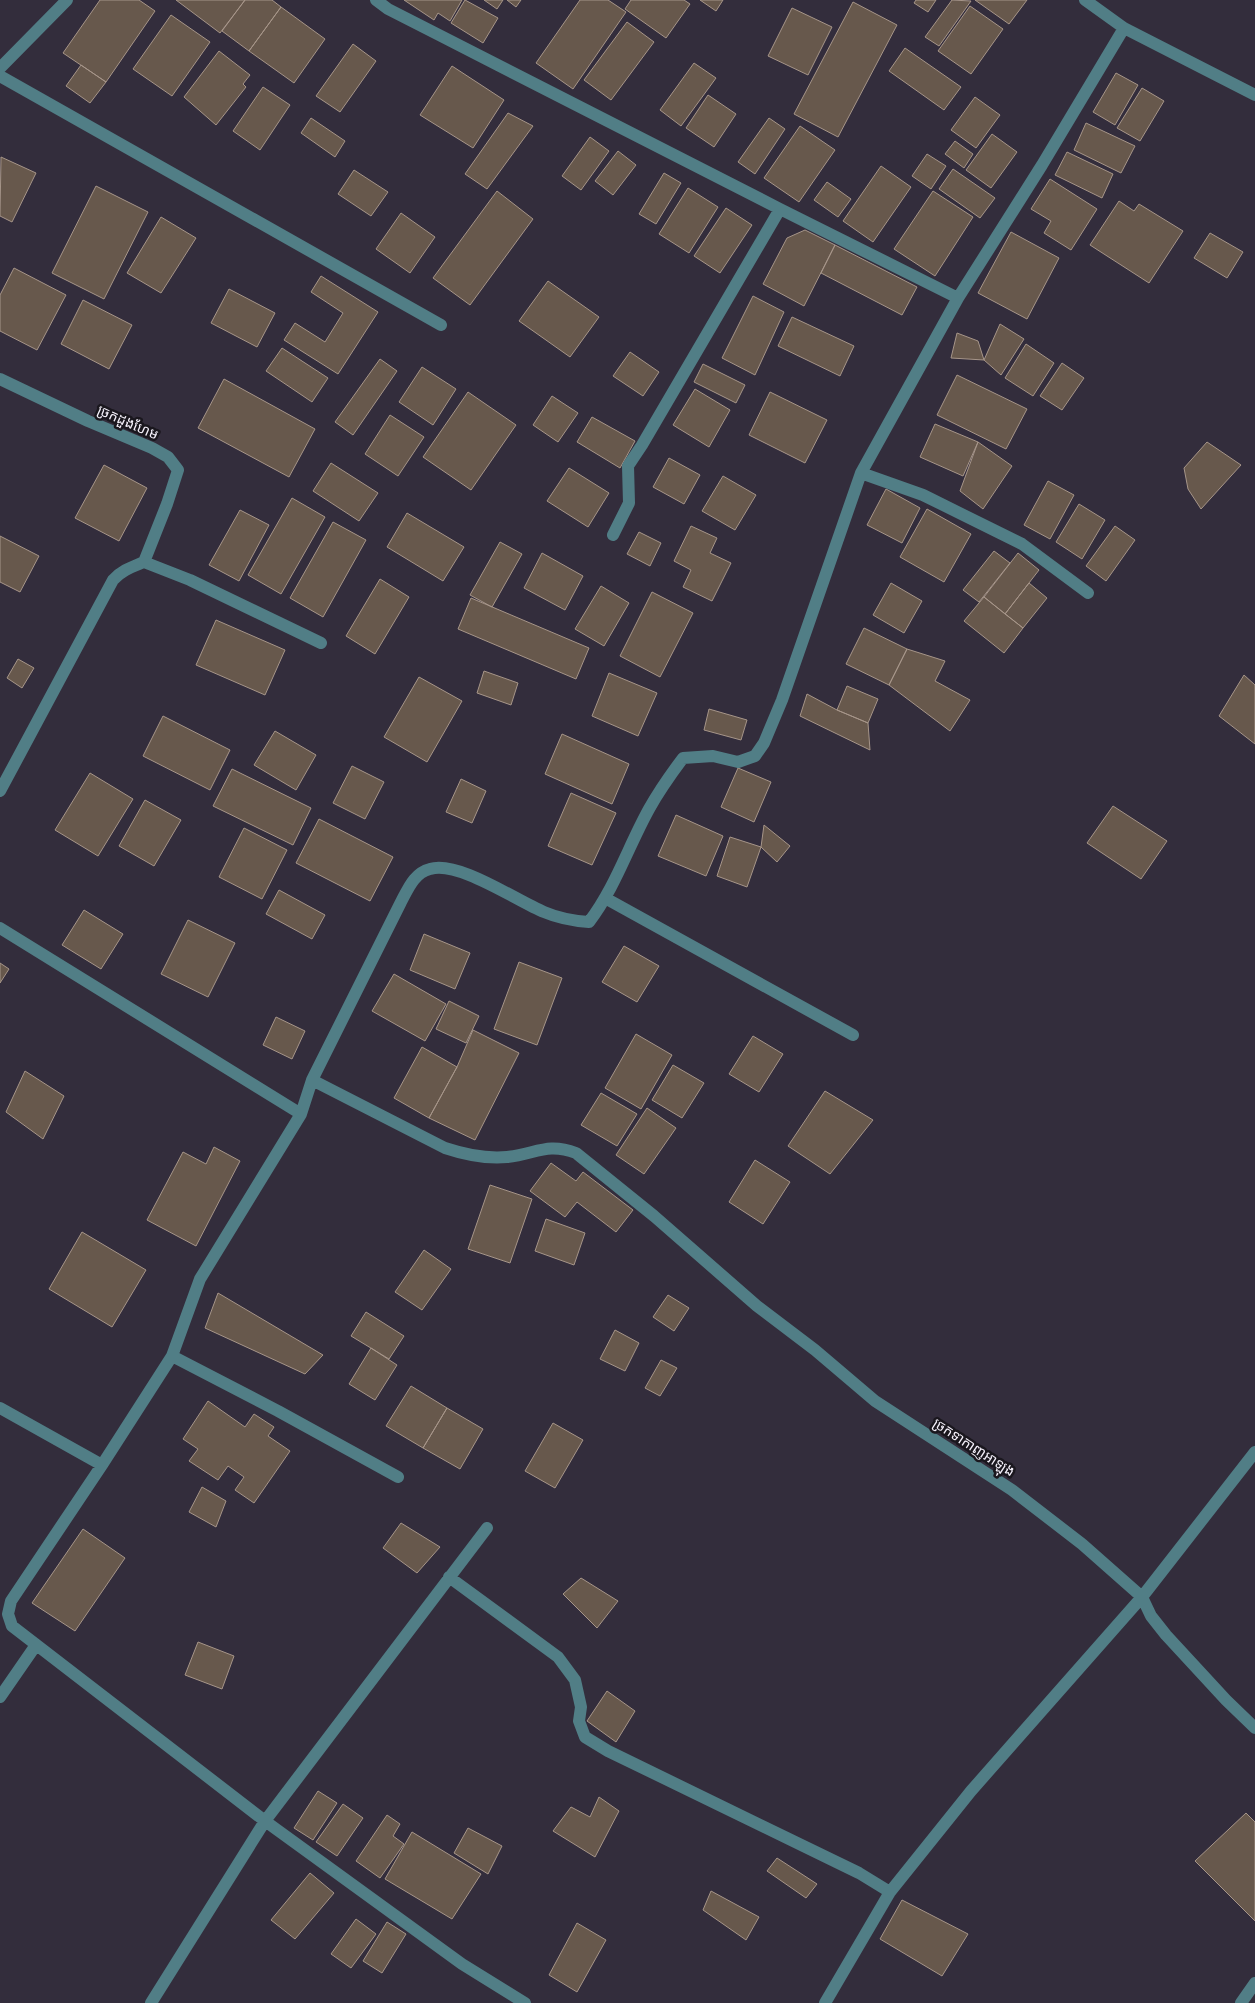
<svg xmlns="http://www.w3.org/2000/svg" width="1255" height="2003" viewBox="0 0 1255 2003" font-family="'Public Sans','Noto Sans Khmer',sans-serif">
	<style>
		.building { fill: #67584c; stroke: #a69589 }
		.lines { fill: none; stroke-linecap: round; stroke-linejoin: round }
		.minor { stroke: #517e86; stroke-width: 12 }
		.labels { text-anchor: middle; stroke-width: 5; stroke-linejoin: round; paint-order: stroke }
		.street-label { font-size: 14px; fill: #f5f1fb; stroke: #1a171e }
	</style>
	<rect width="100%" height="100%" fill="#332d3c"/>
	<path class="building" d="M100 0H139L155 11 106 82 63 53Z
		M176 0H245L220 33Z
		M245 0H272L281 7 249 51 222 31Z
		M404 0H462L450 21 438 13 434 20Z
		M465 0 498 18 483 43 451 23Z
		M484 0H503L497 9Z
		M507 0H521L516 7Z
		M580 0H608L626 12 573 89 536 63Z
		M631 0H684L690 4 666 38 625 9Z
		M700 0H723L716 11Z
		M916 0H936L928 12 914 3Z
		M952 0 971 1 939 46 925 37Z
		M975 0H1027L1009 24Z
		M853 2 897 25 838 137 794 114Z
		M970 6 1003 29 971 74 938 51Z
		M281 7 325 39 294 83 249 51Z
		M792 8 832 27 808 75 768 56Z
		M171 15 210 42 172 96 133 69Z
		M627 22 654 42 611 100 584 80Z
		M353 44 376 61 340 112 316 96Z
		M905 48 961 87 944 110 889 71Z
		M219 51 250 75 243 84 246 87 216 125 184 97Z
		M694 63 716 78 681 126 660 110Z
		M81 65 106 82 90 103 66 86Z
		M452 66 504 100 473 148 420 115Z
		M1116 73 1138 85 1115 125 1093 112Z
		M263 87 290 105 260 150 233 131Z
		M1142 88 1164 101 1140 141 1117 128Z
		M708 95 736 114 714 147 686 128Z
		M975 97 1000 115 976 148 951 130Z
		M508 113 533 126 487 189 465 174Z
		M311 118 345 141 335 157 301 133Z
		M769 118 785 129 755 174 738 162Z
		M1086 123 1135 146 1121 173 1074 150Z
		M800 126 835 150 799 202 764 178Z
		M992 134 1017 152 991 188 966 170Z
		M590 137 609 151 581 190 562 176Z
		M955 141 973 154 964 168 945 154Z
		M618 151 636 165 613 195 595 181Z
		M1067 152 1113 174 1102 198 1055 175Z
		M927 154 946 166 931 189 912 176Z
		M1 157 36 173 12 222 0 216Z
		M881 166 911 187 873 242 843 221Z
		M953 169 995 198 980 218 939 189Z
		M354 170 388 192 371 216 338 194Z
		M664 173 681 183 656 224 639 214Z
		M1050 179 1097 209 1071 250 1044 233 1051 221 1031 209Z
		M827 182 851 199 838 217 814 200Z
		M96 186 148 212 104 299 52 273Z
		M688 188 718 207 689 253 659 234Z
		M497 191 533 219 470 305 433 278Z
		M933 191 973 217 935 276 894 249Z
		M1119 201 1134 211 1139 204 1183 231 1149 283 1090 245Z
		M726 208 752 225 720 273 694 256Z
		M401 213 435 237 410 273 376 249Z
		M161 217 196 238 161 293 127 273Z
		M805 230 835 245 804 306 763 284 787 238Z
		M1011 232 1059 258 1027 319 978 293Z
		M1210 233 1243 252 1227 278 1194 258Z
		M835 245 917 287 902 315 821 273Z
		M14 268 66 295 37 350 0 331V295Z
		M321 276 378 312 338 374 284 340 295 323 325 342 343 313 311 292Z
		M548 281 599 317 570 357 519 321Z
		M229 289 275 313 257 347 211 323Z
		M753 296 784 312 755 375 722 358Z
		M83 300 132 325 109 369 61 344Z
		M792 317 854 346 840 376 778 346Z
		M1000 324 1024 339 1001 375 984 360Z
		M957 333 978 341 984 360 951 358Z
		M1026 344 1054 363 1033 396 1005 378Z
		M282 348 328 378 312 402 266 371Z
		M630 352 659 372 643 396 613 376Z
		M380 359 397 371 353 435 335 422Z
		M1062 363 1084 378 1062 410 1040 396Z
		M703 364 745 385 736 403 694 382Z
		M422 367 456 389 433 425 399 402Z
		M957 375 1027 409 1006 449 937 415Z
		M224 379 315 429 289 477 198 428Z
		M695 389 730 410 709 447 673 425Z
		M468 392 516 425 471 490 423 457Z
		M770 392 827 420 805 463 749 435Z
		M552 396 578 413 558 442 533 425Z
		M390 415 424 437 398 476 365 454Z
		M592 417 635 441 620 468 577 442Z
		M935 424 978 442 963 476 920 457Z
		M978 442 1012 466 983 509 960 491Z
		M1207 442 1241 465 1201 509 1188 489 1184 468Z
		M669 458 700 475 684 504 653 487Z
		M331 463 378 493 359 521 313 491Z
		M104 465 147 488 119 541 75 518Z
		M569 468 609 493 588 527 547 501Z
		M723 476 756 495 735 530 702 511Z
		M1048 481 1074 495 1050 539 1024 525Z
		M886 489 920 508 902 543 867 525Z
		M292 498 325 517 281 594 248 575Z
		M1079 504 1105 520 1082 559 1056 542Z
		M927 509 971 534 944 582 900 557Z
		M240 510 269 525 239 581 209 565Z
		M407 513 464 547 443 581 387 547Z
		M333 522 366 540 323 617 290 598Z
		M691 526 717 538 710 553 731 563 712 601 683 587 691 570 674 561Z
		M1115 526 1135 540 1106 581 1086 566Z
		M639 532 661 543 650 566 627 554Z
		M0 536 39 556 20 592 0 582Z
		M500 542 522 554 492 607 470 595Z
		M994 551 1010 563 979 602 963 590Z
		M542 553 583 576 565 610 524 588Z
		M1018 553 1039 570 1005 614 984 597Z
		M380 579 409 597 375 654 346 636Z
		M891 583 922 601 904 633 873 615Z
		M1029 583 1047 598 1023 628 1005 614Z
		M601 586 629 603 604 646 575 629Z
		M652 592 693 613 660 677 620 656Z
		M984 597 1023 628 1004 653 964 621Z
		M471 598 589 648 576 679 458 629Z
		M216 620 285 650 265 695 196 665Z
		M864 628 907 649 889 685 846 664Z
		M907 649 945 661 935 681 970 700 950 731 889 685Z
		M18 659 34 668 22 688 7 678Z
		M484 671 518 683 511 705 477 693Z
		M609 673 657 693 638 736 592 716Z
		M1244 675 1255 685V744L1219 716Z
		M419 677 462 701 427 762 384 737Z
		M847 686 878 699 868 723 837 710Z
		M807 694 837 710 868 723 870 750 800 716Z
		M709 709 747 720 741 740 704 730Z
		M163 716 230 750 210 790 143 756Z
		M275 731 316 755 296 790 254 765Z
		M562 734 629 764 612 804 545 774Z
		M352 766 384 782 365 819 333 803Z
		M738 768 771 782 754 822 721 807Z
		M232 769 311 808 293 845 213 806Z
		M90 773 133 799 98 856 55 830Z
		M461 779 486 791 472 823 446 812Z
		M571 793 616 813 592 865 548 846Z
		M145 800 181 820 154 866 119 846Z
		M1113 806 1167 841 1141 879 1087 843Z
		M676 815 723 836 706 876 658 856Z
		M319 819 393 857 370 901 296 863Z
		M764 825 790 846 777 862 761 847Z
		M244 828 287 850 262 899 219 877Z
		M730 837 761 847 747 887 717 876Z
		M279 890 325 915 312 939 266 914Z
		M84 910 123 934 101 969 62 945Z
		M188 920 235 943 208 997 161 974Z
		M424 934 470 953 455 989 410 970Z
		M624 946 659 966 637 1002 602 982Z
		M519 962 562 978 537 1045 494 1029Z
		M0 963 9 969 0 983Z
		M394 974 446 1004 425 1041 372 1011Z
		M449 1001 479 1016 466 1043 436 1029Z
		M276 1017 305 1031 292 1059 263 1045Z
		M473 1030 519 1053 475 1140 429 1118 457 1067Z
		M636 1034 672 1055 641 1109 605 1088Z
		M753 1036 783 1054 759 1092 729 1074Z
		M422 1047 457 1067 429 1118 394 1098Z
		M673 1065 704 1083 682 1118 652 1100Z
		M25 1071 64 1096 43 1139 6 1112Z
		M825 1091 873 1120 830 1174 788 1146Z
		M601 1093 637 1114 617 1146 581 1125Z
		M647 1108 676 1128 644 1174 616 1155Z
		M214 1147 240 1161 196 1246 147 1220 183 1152 206 1164Z
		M755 1160 790 1182 763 1224 729 1202Z
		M551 1163 576 1181 583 1172 633 1210 616 1232 577 1202 565 1217 530 1191Z
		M490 1185 532 1199 510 1263 468 1249Z
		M546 1219 585 1233 574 1265 535 1251Z
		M82 1232 146 1270 112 1327 49 1289Z
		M424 1250 451 1269 422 1310 395 1292Z
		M218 1293 323 1355 305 1374 205 1328Z
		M668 1295 689 1308 674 1331 653 1317Z
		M366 1312 404 1336 389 1359 351 1336Z
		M615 1330 639 1343 625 1371 600 1359Z
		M371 1348 397 1365 375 1400 349 1384Z
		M661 1360 677 1368 660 1396 645 1388Z
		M411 1386 447 1408 423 1448 386 1426Z
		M208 1401 245 1427 254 1414 274 1427 268 1436 290 1451 254 1503 235 1490 244 1477 228 1466 218 1480 189 1461 198 1449 183 1439Z
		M447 1408 483 1429 460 1469 423 1448Z
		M553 1423 583 1440 555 1488 525 1471Z
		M202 1487 226 1501 216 1527 189 1512Z
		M401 1523 440 1547 417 1573 383 1548Z
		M83 1529 125 1558 75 1631 32 1603Z
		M581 1578 618 1601 597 1628 563 1594Z
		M198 1642 234 1656 222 1689 185 1675Z
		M607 1691 635 1711 616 1742 587 1721Z
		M318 1791 337 1803 313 1840 294 1828Z
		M599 1797 619 1811 595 1857 553 1831 571 1807 590 1817Z
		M343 1804 363 1818 337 1856 316 1842Z
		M1246 1813 1255 1822V1921L1195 1861Z
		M387 1815 400 1824 393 1836 404 1844 380 1878 356 1861Z
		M468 1828 502 1846 488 1874 454 1853Z
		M412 1832 481 1874 452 1919 385 1879Z
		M777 1858 817 1884 806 1898 767 1871Z
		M310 1873 334 1893 295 1939 271 1920Z
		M711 1891 759 1917 746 1940 703 1910Z
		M902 1900 968 1934 942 1976 880 1939Z
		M356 1919 376 1934 351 1968 331 1954Z
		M387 1922 406 1934 382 1973 363 1961Z
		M577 1923 606 1940 577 1992 549 1975Z"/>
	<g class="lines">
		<path class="minor" d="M376 0 388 9 443 37 780 209 958 298
			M1085 0 1124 28 1255 95
			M0 68 67 0
			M0 76 441 325
			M0 379 88 421 152 448 168 457 178 470 167 504 144 562
			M861 473 923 495 1022 544 1088 593
			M613 535 629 503 628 466 642 445 780 209
			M0 791 113 580C122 570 132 567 144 562L190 580 321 643
			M605 898 853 1035
			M0 928 301 1114
			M312 1080 445 1148C466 1155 485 1159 507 1157 536 1154 547 1142 576 1153L654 1216 757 1306 815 1350 875 1401 1012 1490 1082 1544 1142 1597 1151 1616 1166 1635 1226 1700 1255 1728
			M172 1356 278 1411 398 1477
			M0 1408 102 1465
			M449 1577 558 1657 575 1680 581 1707 579 1721 585 1737 608 1751 859 1873 890 1892
			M0 1697 36 1645
			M151 2003 265 1821 487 1528
			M525 2003 462 1964 265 1821 12 1626 8 1614 11 1601 102 1465 172 1356 200 1279 301 1114 312 1080 401 902C408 889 414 873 430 869 458 860 517 901 544 912 558 918 574 921 589 922 615 888 628 847 649 809 659 791 671 774 683 758L713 756 738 762 755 756 764 743 782 700 861 473 958 298 1042 165 1124 28
			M825 2003 890 1892 971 1791 1142 1597 1255 1452
			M1241 2003 1255 1983"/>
	</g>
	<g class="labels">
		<g class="street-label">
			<text transform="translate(128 422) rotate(24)" y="5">ច្រកដួងហែម</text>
			<text transform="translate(974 1447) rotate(33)" y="5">ច្រកទាកាញអាឡុង</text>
		</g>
	</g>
</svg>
